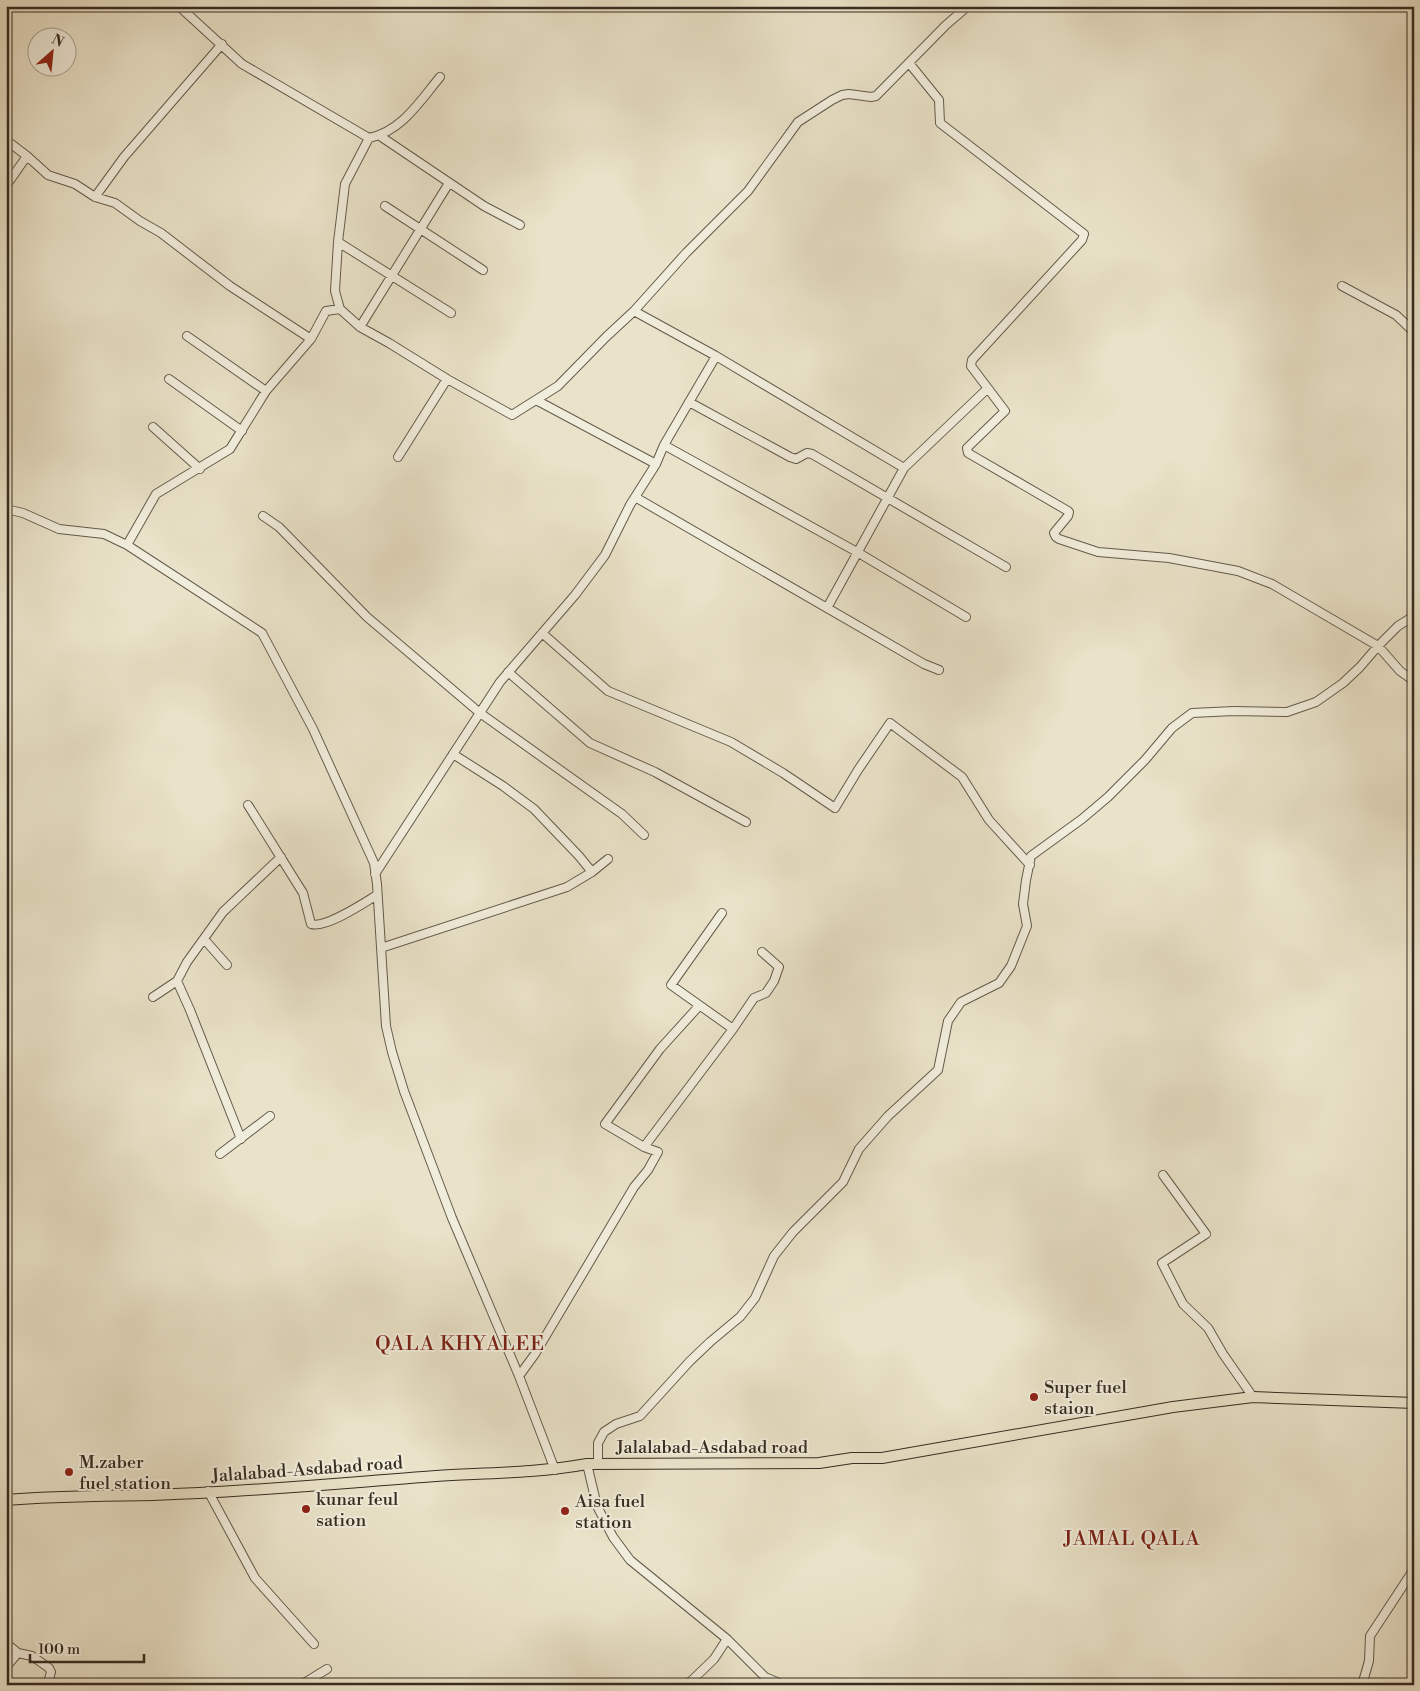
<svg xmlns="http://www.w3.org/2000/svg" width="1420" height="1691" viewBox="0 0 1420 1691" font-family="'Libre Bodoni',serif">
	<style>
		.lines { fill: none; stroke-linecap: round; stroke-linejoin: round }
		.minor-casing { stroke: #645a4b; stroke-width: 10 }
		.major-casing { stroke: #372c21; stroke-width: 12 }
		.minor { stroke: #f1eddc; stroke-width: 8 }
		.major { stroke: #eae3c9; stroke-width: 10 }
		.poi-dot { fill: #8f2418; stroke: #f1eddc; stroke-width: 2 }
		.labels { text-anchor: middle; stroke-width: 4; stroke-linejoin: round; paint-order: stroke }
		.poi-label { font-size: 18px; fill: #372c21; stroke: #f1eddc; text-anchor: start }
		.street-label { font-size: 18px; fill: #372c21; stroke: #f1eddc }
		.quarter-label { font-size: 20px; letter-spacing: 1px; fill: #7a1f14; stroke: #f1eddc }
	</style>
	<rect width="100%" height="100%" fill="#eae3c9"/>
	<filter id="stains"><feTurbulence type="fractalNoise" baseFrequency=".004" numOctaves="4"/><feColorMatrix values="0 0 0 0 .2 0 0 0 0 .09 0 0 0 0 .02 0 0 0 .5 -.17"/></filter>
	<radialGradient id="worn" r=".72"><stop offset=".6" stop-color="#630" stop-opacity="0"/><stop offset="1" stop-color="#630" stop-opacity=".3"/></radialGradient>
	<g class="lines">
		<defs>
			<path id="minor" d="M181 8 242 64 369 138
				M909 63 939 100 940 123 1084 234 1082 240 972 360 971 366 1005 411 967 448 968 453 1068 511 1069 512 1068 516 1054 533 1056 537 1059 539 1098 552 1169 558 1238 571 1272 584 1378 646 1400 671 1414 681
				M380 136 484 206 520 225
				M6 140 27 156 48 175 75 184 95 197 115 203 140 221 161 233 230 286 311 339
				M6 186 27 156
				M95 197 124 157 222 44
				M385 206 483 270
				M338 242 451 313
				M1342 286 1396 315 1414 332
				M340 309 335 291 338 242 345 184 369 138C402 131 420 101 440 77
				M360 327 449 183
				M187 336 266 391
				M716 356 904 468
				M169 379 242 431
				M536 400 656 464
				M689 402 790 457 796 459 807 453 812 454 1006 567
				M153 427 200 469
				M664 445 857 552 966 617
				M398 457 447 379
				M635 497 924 664 939 670
				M6 509 23 513 59 529 104 534 127 545 262 633 313 729 374 863 377 884 386 1026 392 1052 404 1091 452 1218 519 1376 555 1470
				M263 516 279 527 367 617 480 713 622 814 644 835
				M127 545 156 494 230 449 266 391 311 339 326 311 340 309 360 327 389 343 447 379 512 415 558 386 606 337 634 311 686 253 748 191 798 122 832 100 842 95 849 94 871 97 876 96 946 25 968 6
				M827 608 904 468 987 389
				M542 633 608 691 731 742 783 773 835 808 858 770 890 723 962 777 989 820 1030 865
				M508 672 590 743 655 772 746 822
				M453 754 503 786 534 809 579 856 592 872
				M248 805 303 893 311 924C325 929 364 903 377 895
				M375 874 500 682 575 595 605 555 630 505 656 464 664 445 716 356 634 311
				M722 913 671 985 733 1029
				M204 939 227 965
				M381 948 567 887 592 872 608 859
				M177 981 190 1010 241 1139
				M153 997 177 981 187 962 223 912 281 857
				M644 1147 733 1029 754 998 766 993 774 981 779 967 762 952
				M220 1154 270 1116
				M1163 1175 1206 1234 1162 1263 1183 1304 1208 1328 1223 1354 1253 1397
				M519 1376 535 1354 634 1187 648 1170 658 1152 644 1147 605 1124 660 1049 699 1006
				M587 1464 597 1506 613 1537 630 1560 727 1639 765 1677 784 1685
				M598 1464V1443L604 1432 616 1424 640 1416 690 1361 710 1342 740 1317 755 1298 774 1256 793 1232 843 1182 859 1149 888 1116 938 1070 948 1021 961 1002 999 983 1011 966 1027 926 1023 904 1026 880 1031 856 1082 819 1108 797 1145 760 1172 728 1192 713 1234 711 1287 712 1316 702 1343 683 1360 667 1378 646 1398 626 1414 616
				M208 1491 255 1578 314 1644
				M6 1643 18 1653 32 1656 49 1668 51 1672 48 1683 52 1685
				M6 1667 18 1653
				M301 1685 327 1669
				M687 1685 714 1659 727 1639
				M1362 1685 1369 1661 1370 1636 1414 1569"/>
			<path id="major" d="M6 1500C55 1496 104 1496 153 1495 248 1492 342 1483 436 1476 486 1473 537 1473 587 1464L819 1463 852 1458H882L1173 1407 1253 1397 1414 1403"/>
		</defs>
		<use href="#minor" class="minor-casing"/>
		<use href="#major" class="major-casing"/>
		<use href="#minor" class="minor"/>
		<use href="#major" class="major"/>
	</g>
	<g class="poi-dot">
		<circle cx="1034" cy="1397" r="5"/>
		<circle cx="69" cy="1472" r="5"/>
		<circle cx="306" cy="1509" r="5"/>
		<circle cx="565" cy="1511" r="5"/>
	</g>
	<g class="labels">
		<g class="poi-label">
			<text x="1044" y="1393">Super fuel<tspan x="1044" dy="21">staion</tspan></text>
			<text x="79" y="1468">M.zaber<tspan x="79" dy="21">fuel station</tspan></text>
			<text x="316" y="1505">kunar feul<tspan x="316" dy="21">sation</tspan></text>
			<text x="575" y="1507">Aisa fuel<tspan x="575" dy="21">station</tspan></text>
		</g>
		<g class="street-label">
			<text x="712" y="1453">Jalalabad-Asdabad road</text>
			<text transform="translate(307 1469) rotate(-4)" y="6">Jalalabad-Asdabad road</text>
		</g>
		<g class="quarter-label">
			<text x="460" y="1350">QALA KHYALEE</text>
			<text x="1132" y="1545">JAMAL QALA</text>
		</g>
	</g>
	<rect width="1420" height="1691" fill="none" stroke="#eae3c9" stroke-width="25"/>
	<rect x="8" y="8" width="1405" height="1676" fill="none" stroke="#372c21" stroke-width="2.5"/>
	<rect x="12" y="12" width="1395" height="1666" fill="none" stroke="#372c21"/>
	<g transform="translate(52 52) rotate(27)"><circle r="24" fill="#f1eddc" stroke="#a7a091"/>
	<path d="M0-4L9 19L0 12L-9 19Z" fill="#8f2418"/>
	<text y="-8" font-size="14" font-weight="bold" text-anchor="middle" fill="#372c21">N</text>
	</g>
	<path d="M30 1654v8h114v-8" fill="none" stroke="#372c21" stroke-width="2.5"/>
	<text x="38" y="1654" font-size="15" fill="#372c21" stroke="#f1eddc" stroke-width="4" paint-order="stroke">100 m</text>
	<rect width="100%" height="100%" filter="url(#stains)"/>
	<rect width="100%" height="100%" fill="url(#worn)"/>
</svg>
